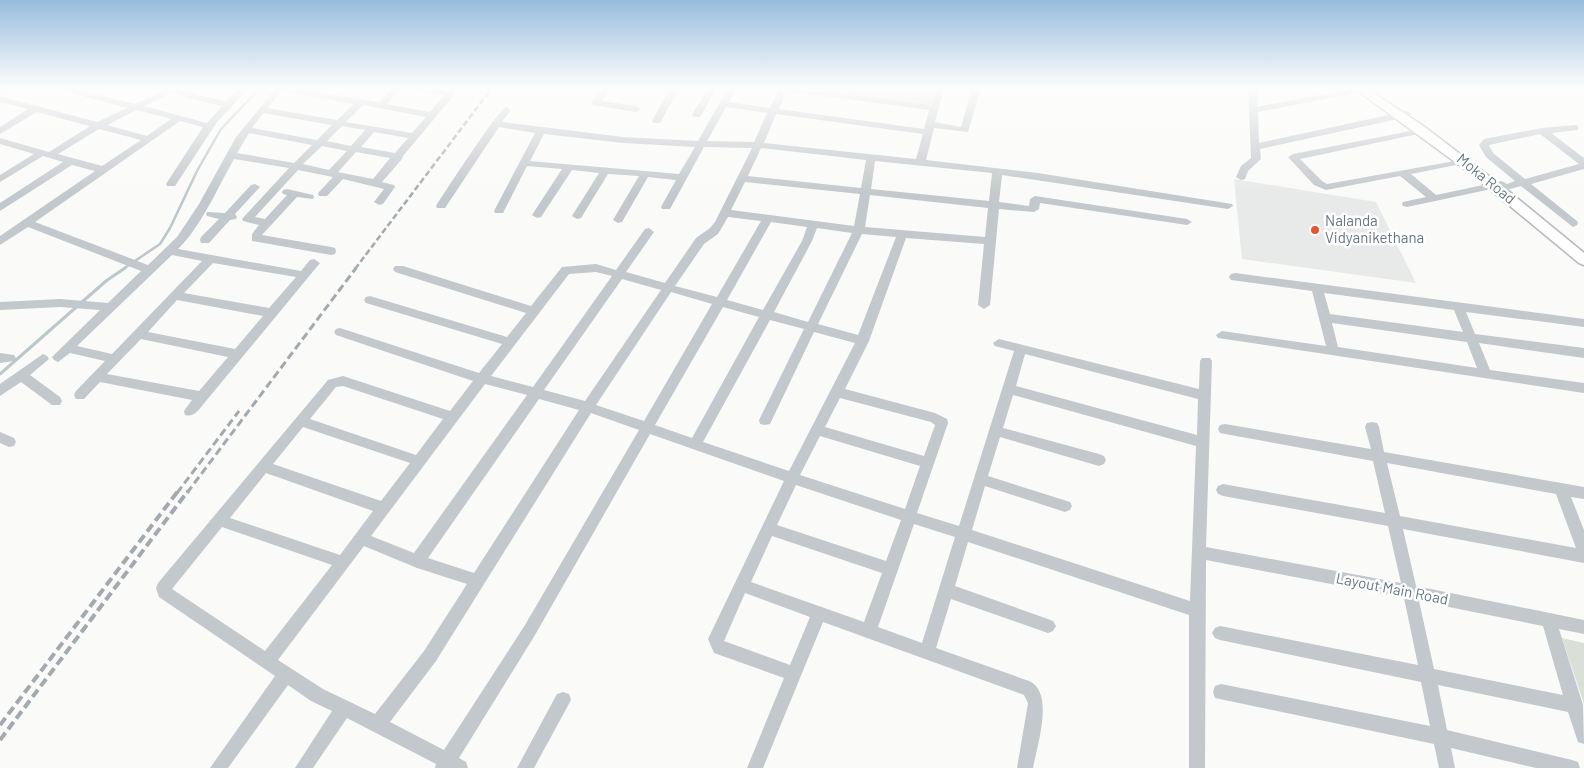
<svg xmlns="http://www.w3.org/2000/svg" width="1584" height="768" viewBox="0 0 1584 768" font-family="Barlow,sans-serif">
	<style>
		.built { fill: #e8e9e9 }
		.green { fill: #dadfd7 }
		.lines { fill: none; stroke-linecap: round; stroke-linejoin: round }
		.stream-far1 { stroke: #bbc7cb; stroke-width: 2.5 }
		.stream { stroke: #bbc7cb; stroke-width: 3 }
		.major-casing { stroke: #b5babe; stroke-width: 3 }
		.minor { fill: #c3c8cc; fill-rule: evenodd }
		.major { fill: #fff; fill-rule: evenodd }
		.rail-far2 { stroke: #a2aab0; stroke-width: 2.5; stroke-dasharray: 6 3; stroke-linecap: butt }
		.rail-far1 { stroke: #a2aab0; stroke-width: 3; stroke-dasharray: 8 4; stroke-linecap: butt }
		.rail { stroke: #a2aab0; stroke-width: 4; stroke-dasharray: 9 4.5; stroke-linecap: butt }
		.poi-dot { fill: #e4572e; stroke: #fff; stroke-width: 2 }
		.labels { text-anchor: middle; stroke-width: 5; stroke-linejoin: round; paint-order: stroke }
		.street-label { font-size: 15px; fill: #657683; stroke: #fff }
		.poi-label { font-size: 15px; fill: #657683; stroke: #fff; text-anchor: start }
	</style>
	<rect width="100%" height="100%" fill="#fafaf8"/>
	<path class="built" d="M1234 179 1376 202 1416 283 1242 259Z"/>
	<path class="green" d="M840 88H936L930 107 837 94Z
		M1562 638 1584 643V704Z"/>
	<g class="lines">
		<path class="stream-far1" d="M123 269 160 244 170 228 197 171 221 129 260 88"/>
		<path class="stream" d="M0 374 106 281 125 268"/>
		<defs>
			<path id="major" d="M1354 88H1366L1422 125 1506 189 1584 253V265L1579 263 1470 173Z"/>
		</defs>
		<use href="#major" class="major-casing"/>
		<path class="minor" d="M0 88H9L0 93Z
			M59 88H72L135 104 168 88H179L198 95 226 101 239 88H249L217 122 175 186H167L166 184 203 127 180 121 35 222 148 265 177 237 199 204 236 137 276 88H293L379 102 392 88H401L387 104 430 112 444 95 414 91 410 88 448 90 451 88H460L403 156 402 159 382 182 394 185 395 187 383 204 379 205 374 202 384 189 343 179 327 196H319L318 194 319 192 333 177 298 170 255 217 265 219 287 195 283 194 282 192 283 190 287 189 313 195 314 197 313 199 297 197 262 235 331 247 335 248 336 251 335 254 331 255 252 241V234L259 225 243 221 242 219 289 168 234 159C218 187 201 227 178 249L301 271 310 260 314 259 320 263 206 401C200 407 196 418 185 415L184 411 192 400 100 382 84 399H76L74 395 76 391 105 361 70 353 58 362 54 360 52 357 100 310 60 307 0 310V302L60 299 108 303 141 271 28 227 0 245V236L95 171 72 165 0 211V203L63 162 43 156 0 182V175L34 154 0 144V138L49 152 90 126 37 112 0 134V127L28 109 0 102V96L97 122 127 108 60 90ZM282 91 354 104 337 120 267 108ZM173 92 192 99 222 106 207 123 144 106ZM363 105 426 117 412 133 346 122ZM137 110 171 119 147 136 107 125ZM263 113 332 125 317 140 252 128ZM342 126 365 130 351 146 327 141ZM99 129 141 140 102 166 58 154ZM374 132 408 138 395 153 361 147ZM249 133 312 145 294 163 237 153ZM322 146 347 151 329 170 303 164ZM356 152 390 158 373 179 338 172ZM172 255 202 261 112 354 77 346ZM213 263 296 277 269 308 184 293ZM177 300 263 316 235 349 148 332ZM141 339 228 357 199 391 107 374Z
			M602 88H611L602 101 636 106 641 109 636 112 593 105 591 103Z
			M631 88H642L637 91Z
			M670 88H679L660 123H654L652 121Z
			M708 88H717L700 117H694L692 115Z
			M728 88H737L729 102 770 108 779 88H799L829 92 831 88H839L837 93 931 105 936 88H944L935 122 961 127 972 88H981L968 132 934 128 926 160 1038 173 1232 204 1233 206 1228 209 1002 175 999 202 1029 206 1030 199 1035 196 1187 219 1192 222 1187 225 1040 203 1039 209 1034 212 999 209 990 305 984 309 978 305 984 244 906 238 869 341 845 389 935 413 947 419 948 423 917 513 959 526 1014 351 995 346 993 343 999 339 1199 389 1200 361 1202 358H1210L1212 361 1206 547 1401 583 1388 526 1223 496 1218 494 1216 490 1218 486 1223 484 1385 513 1373 461 1225 434 1220 433 1218 429 1220 425 1225 424 1371 449 1365 427 1367 423 1372 422 1377 423 1379 427 1384 452 1584 487V499L1571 497 1584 530V563L1403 529 1416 586 1584 620V634L1559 629 1583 705 1584 744 1578 742 1568 712 1438 685 1447 730 1572 760 1578 762 1580 768H1536L1451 748 1455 768H1439L1434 744 1215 698 1213 692 1215 686 1221 684 1430 726 1421 682 1220 640 1215 638 1212 633 1215 628 1220 626 1418 665 1404 598 1206 560 1205 768H1189V615L968 542 955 586 1048 619 1053 621 1056 626 1053 631 1048 633 951 599 936 648 1029 681C1055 692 1037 746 1033 768H1017L1028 703 1024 695 823 622 763 768H747L784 678 714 653 708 639 784 481 650 434 535 635 459 758 466 762 468 768H435L436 764 347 718 313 768H295L332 711 311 701 288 685 228 768H210L275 676 159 597 156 588 158 583 328 380 343 376 450 411 473 381 336 335 334 332 336 329 340 328 479 373 502 344 366 303 364 300 366 297 370 296 507 337 526 313 395 272 393 269 395 266H403L531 306 562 267 596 264 616 270 645 229 649 228 654 232 626 272 665 283 696 238 710 228 715 222 752 148 704 147 670 209H662L661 207 676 180 648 177 622 222 618 223 613 220 639 176 608 174 581 218 577 219 572 216 599 173 572 170 541 217 537 218 532 215 562 169 527 166 503 213H495L494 211 535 133 499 127 445 208H437L436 206C445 192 498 110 506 107L511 110 502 122 623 137 698 141ZM786 91 929 110 924 129 779 109ZM726 107 767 113 754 142 707 141ZM776 114 923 134 916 159 764 143ZM544 134 623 143 695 147 679 174 530 161ZM761 148 866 160 861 188 748 176ZM875 161 992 173 989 201 871 189ZM745 182 860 194 854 226 731 210ZM870 195 988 208 985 237 865 227ZM728 217 761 221 717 297 675 286 704 244 718 234ZM771 222 807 227 802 241 763 310 727 300ZM817 228 852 233 808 322 774 312 812 241ZM862 234 896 237 858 335 818 324ZM596 272 612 276 533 387 491 376 569 274ZM622 279 661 290 585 401 544 390ZM671 292 712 304 644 421 596 405ZM723 307 759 317 692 438 655 425ZM770 320 804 329 759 420 760 424 765 425 770 424 814 332 855 343 789 471 703 442ZM1025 354 1198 399 1197 435 1016 386ZM485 384 527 395 414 553 371 536ZM343 386 443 419 416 455 310 419 336 387ZM1013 395 1196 446 1190 601 972 530 985 486 1065 512 1070 510 1072 506 1070 502 988 476 1000 437 1099 466 1104 464 1106 460 1104 456 1099 454 1003 428ZM840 398 931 422 935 425 924 456 825 427ZM539 399 579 410 474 573 428 558ZM591 413 639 430 525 625 444 750 390 722 436 661ZM303 427 410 463 381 501 273 464ZM820 436 920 466 905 509 800 475ZM1387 463 1556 494 1576 548 1400 516ZM266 473 373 511 340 555 230 518ZM796 485 901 520 886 561 777 525ZM914 524 955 537 922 643 878 627ZM222 527 332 565 265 651 172 589ZM772 536 882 573 864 622 751 582ZM364 546 417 568 467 584 424 651 375 714 323 689 278 660ZM745 593 810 617 790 665 724 641ZM1419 601 1543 626 1563 695 1434 669Z
			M1248 88H1258L1257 107 1355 88 1366 89 1361 92 1258 112 1259 143 1407 111 1412 114 1407 117 1260 149 1261 159 1248 171 1245 179 1241 180 1236 177 1241 166 1251 158Z
			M1575 125 1578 126V130L1551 133 1584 158V169L1531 184 1577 221 1578 223 1577 225 1573 227 1521 186 1506 190 1501 187 1407 207 1403 206 1402 204 1403 202 1426 197 1400 176 1326 190 1314 185 1288 157 1293 154 1426 128 1428 130 1423 133 1300 159 1322 181 1327 184 1466 159V163L1411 174 1436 195 1502 181 1507 184 1515 181 1486 157 1479 145 1484 139 1542 128ZM1540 134 1579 164 1525 179 1493 153 1489 145Z
			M255 184 260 187 235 214 237 217 236 219 230 220 209 243H201L200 240 201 237 219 219 207 216 206 214 207 212 225 213 251 185Z
			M1235 273 1584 319V327L1466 312 1475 334 1584 348V358L1479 343 1490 370 1584 383V393L1218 338 1216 335 1222 331 1326 346 1312 291 1231 280 1229 277 1231 274ZM1324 293 1454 310 1463 332 1330 314ZM1332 323 1467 342 1477 368 1338 347Z
			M0 353 14 355 16 358 14 361 0 363Z
			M43 354 47 356 49 359 30 375 60 397 62 401 60 405H52L21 382 0 396V384Z
			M0 432 14 438 16 442 14 446 9 447 0 443Z
			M563 692 569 694 571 700 534 768H517L557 694Z"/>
		<use href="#major" class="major"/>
		<path class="rail-far2" d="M355 269 492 88"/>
		<path class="rail-far1" d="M177 493 239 411
			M187 493 356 268"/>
		<path class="rail" d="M0 725 178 491
			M0 740 188 491"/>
	</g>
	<linearGradient id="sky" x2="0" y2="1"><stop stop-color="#96bcdc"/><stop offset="0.45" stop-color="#fdfdfc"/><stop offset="1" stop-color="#fdfdfc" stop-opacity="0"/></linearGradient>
	<rect width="1584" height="195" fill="url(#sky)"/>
	<circle class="poi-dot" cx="1315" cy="230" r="5"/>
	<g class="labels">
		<g class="street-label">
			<text transform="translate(1486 179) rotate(39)" y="5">Moka Road</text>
			<text transform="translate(1392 589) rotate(11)" y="5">Layout Main Road</text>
		</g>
		<g class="poi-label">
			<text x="1325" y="226">Nalanda<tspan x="1325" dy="17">Vidyanikethana</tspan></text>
		</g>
	</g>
</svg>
